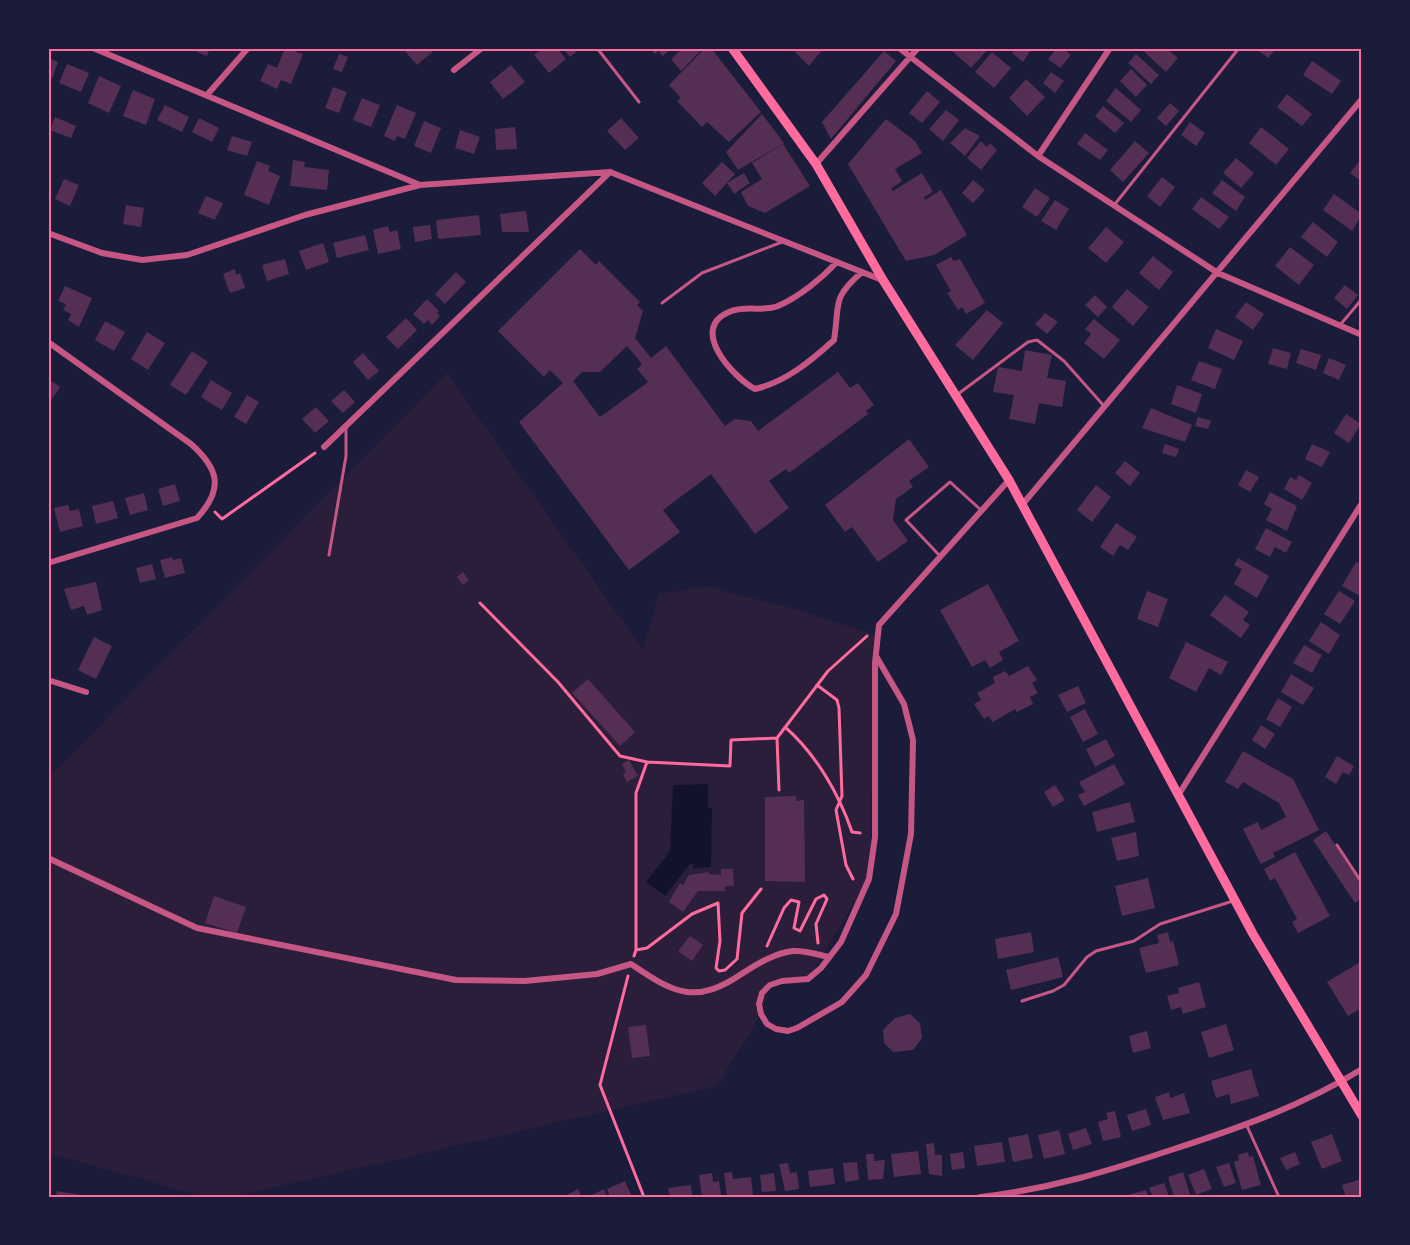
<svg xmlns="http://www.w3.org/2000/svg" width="1410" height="1245" viewBox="0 0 1410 1245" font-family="Barlow,sans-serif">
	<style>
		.green { fill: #2a1e3b }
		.water { fill: #12122b }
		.building { fill: #542f53; fill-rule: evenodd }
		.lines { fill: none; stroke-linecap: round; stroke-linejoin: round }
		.path { stroke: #ff6b9d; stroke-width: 3 }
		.service { stroke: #c65784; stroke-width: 3 }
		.minor { stroke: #c65784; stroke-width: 6 }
		.secondary { stroke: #ff6b9d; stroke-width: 9 }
		.neatline { fill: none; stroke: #ff6b9d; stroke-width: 2 }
	</style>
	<rect width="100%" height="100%" fill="#1b1b3a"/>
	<path class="green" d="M447 373 643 650 659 594 705 586 788 607 876 635 869 879 808 979 770 985 761 1014 717 1086 232 1197H205L48 1153V778Z"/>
	<path class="water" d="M708 784V808H712L711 867 693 868V864H690L665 896 646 882 670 851 673 785Z"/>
	<path class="building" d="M188 48H210L207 56Z
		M285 48 303 54 291 84 281 80 277 89 260 81 268 64 277 68Z
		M407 48H437L417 65 404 50Z
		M543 48H557L566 59 549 73 534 55Z
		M563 48H581L570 57Z
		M650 48H673L662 56 659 51 655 54Z
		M683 48H703L681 71 671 59Z
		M705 48H711L761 112 729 142 707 122 702 127 677 101 681 98 669 85Z
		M799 48H824L809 66 795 52Z
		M955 48H987L988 49 971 68 952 51Z
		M1015 48H1026L1030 51 1023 62 1012 53Z
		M1057 48H1063L1071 55 1060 68 1048 59Z
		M1140 48H1166L1178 58 1166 72Z
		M1255 48H1276L1268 58Z
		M884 51 896 61 831 139 822 122Z
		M992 52 1011 68 994 88 975 72Z
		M339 54 348 57 342 72 333 69Z
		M1136 54 1159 75 1151 84 1128 63Z
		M48 58 58 62 52 79 48 77Z
		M1312 61 1341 81 1332 94 1303 75Z
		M67 64 89 73 81 92 59 83Z
		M511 65 525 82 503 99 490 82Z
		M1131 69 1147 85 1136 97 1120 81Z
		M1051 72 1064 81 1055 93 1043 83Z
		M99 76 121 86 109 113 88 103Z
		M1026 79 1045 97 1027 116 1009 98Z
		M333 87 347 92 339 113 325 108Z
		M1116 88 1141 110 1131 122 1106 101Z
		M133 90 155 99 146 125 123 116Z
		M927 91 940 102 922 123 909 113Z
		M1287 94 1312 114 1302 126 1277 107Z
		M362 98 380 105 371 127 353 120Z
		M1170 103 1179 111 1166 126 1157 118Z
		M165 105 189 117 182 132 157 120Z
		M397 105 416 113 405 139 397 136 395 141 384 136Z
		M1103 106 1124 123 1115 133 1095 116Z
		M946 110 959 120 943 141 929 129Z
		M762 114 784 143 738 170 726 152Z
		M55 117 76 126 71 138 50 130Z
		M199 118 219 128 212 142 192 132Z
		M621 118 639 138 625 150 607 131Z
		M886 119 915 141 922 153 895 169 902 181 891 189 893 191 922 173 933 192 924 197 925 200 941 190 967 235 934 255 906 261 848 164Z
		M424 121 441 128 431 153 414 146Z
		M1190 122 1205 133 1196 146 1181 135Z
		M515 127 517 149 496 150 495 129Z
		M1261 127 1289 149 1276 165 1249 143Z
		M965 128 980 136 965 156 950 143Z
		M460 130 480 137 474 154 455 148Z
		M1085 133 1108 150 1100 160 1077 144Z
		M232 136 252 142 247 156 227 150Z
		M981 141 987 147 990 143 997 150 981 170 967 158Z
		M1135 141 1149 153 1123 182 1110 170Z
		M783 144 810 186 765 213 748 206 741 192 762 179 752 163Z
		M1236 158 1254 173 1241 188 1223 173Z
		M1362 158V182L1350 173Z
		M293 160 305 162 304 167 329 170 327 190 290 186Z
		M257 161 270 166 268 171 280 176 269 205 244 195Z
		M722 162 735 174 715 196 702 183Z
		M744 173 750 183 734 194 727 183Z
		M1162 177 1175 187 1160 207 1147 196Z
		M64 179 79 185 70 206 55 199Z
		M973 180 985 190 973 203 962 193Z
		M1222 180 1245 197 1236 211 1212 193Z
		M1035 188 1050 198 1037 217 1022 207Z
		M1334 194 1362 214 1352 231 1323 210Z
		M206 196 223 203 215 220 198 213Z
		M1201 197 1229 217 1219 229 1192 209Z
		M1055 200 1069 209 1056 230 1041 221Z
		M126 205 144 208 141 227 123 224Z
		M526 211 529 232H502L500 214Z
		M479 215 481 235 438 239 436 220Z
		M1313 222 1338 242 1327 257 1301 237Z
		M430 225 432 239 415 242 413 227Z
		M388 226 390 232 397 230 401 249 378 254 373 230Z
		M1106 227 1124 242 1106 263 1088 248Z
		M365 235 369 250 337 258 333 243Z
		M323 243 329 262 306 270 299 251Z
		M1290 247 1314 265 1299 285 1275 266Z
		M580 249 596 265 599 261 640 302 637 305 643 311 635 338 651 358 666 346 725 426 735 419 751 421 758 431 838 372 850 388 858 383 874 405 866 411 868 414 789 473 786 469 769 481 789 508 755 534 711 474 663 510 680 532 629 570 519 422 563 383 550 370 544 377 498 331ZM627 346 642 364 637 369 648 382 600 417 573 381 582 372H600Z
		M1153 256 1173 272 1159 290 1139 273Z
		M951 257 954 261 960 259 985 303 966 314 962 307 958 310 947 293 951 291 936 265Z
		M285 259 289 274 267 281 262 265Z
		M235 269 236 275 240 273 245 288 230 293 223 274Z
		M456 272 466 282 445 304 435 294Z
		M1345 285 1358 295 1347 309 1334 298Z
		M65 286 92 298 79 327 68 320 71 314 63 310 66 304 58 301Z
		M1127 289 1149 307 1133 326 1112 307Z
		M1095 295 1107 307 1098 317 1085 305Z
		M427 299 439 311 437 313 440 316 432 325 428 320 424 324 413 314Z
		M1246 302 1264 314 1253 330 1235 317Z
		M987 310 1003 323 973 360 955 345Z
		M1045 313 1058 322 1047 334 1035 324Z
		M406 318 417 330 398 349 386 337Z
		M1094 319 1120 340 1104 359 1084 343 1091 334 1085 329Z
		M105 321 125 332 114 351 95 340Z
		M1216 329 1243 341 1234 360 1208 348Z
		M147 332 165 343 148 370 131 359Z
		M1273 348 1291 353 1287 369 1268 364Z
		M1301 349 1321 355 1316 370 1296 363Z
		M1025 350 1052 355 1047 378 1066 381 1062 407 1039 403 1035 424 1009 419 1014 395 993 392 998 367 1022 371Z
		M192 351 208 362 186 395 170 385Z
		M363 353 379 371 368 380 353 362Z
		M1329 358 1346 365 1339 380 1323 373Z
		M1199 361 1222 369 1215 389 1191 380Z
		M48 379 60 387 50 402 48 401Z
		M211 380 232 393 222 410 201 397Z
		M1177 385 1202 394 1196 413 1171 404Z
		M344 390 355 402 343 413 331 401Z
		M247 395 259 402 246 424 234 417Z
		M316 407 329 421 315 433 302 419Z
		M1151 408 1192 425 1185 442 1142 428Z
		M1346 414 1361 424 1349 443 1334 433Z
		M1198 417 1211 421 1208 429 1195 426Z
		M909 439 929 467 909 481 913 487 896 499 893 520 908 541 878 562 852 527 845 532 825 505Z
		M1165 444 1179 449 1176 457 1162 453Z
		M1312 444 1330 452 1322 467 1305 459Z
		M1125 461 1140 473 1130 486 1115 473Z
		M1246 470 1259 477 1250 492 1238 485Z
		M1299 475 1312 483 1302 500 1284 489 1290 477 1296 480Z
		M175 484 180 501 163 506 158 489Z
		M1096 485 1111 497 1092 522 1077 510Z
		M1270 492 1297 506 1287 531 1266 520 1272 509 1264 504Z
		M144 493 148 510 130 515 125 498Z
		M113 501 118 518 96 524 92 506Z
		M68 505 70 511 79 509 83 526 60 532 54 508Z
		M1116 523 1137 537 1128 550 1120 545 1113 556 1100 547Z
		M1266 528 1292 542 1286 553 1275 547 1270 557 1255 549Z
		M172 557 173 560 181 558 185 573 165 578 160 560Z
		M1238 558 1269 576 1257 598 1234 584 1242 569 1234 565Z
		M1356 562 1362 565V587L1358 595 1342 586Z
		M152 564 156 579 140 583 136 568Z
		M463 572 469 580 463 585 457 577Z
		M96 582 102 610 87 615 84 606 71 610 64 589Z
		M988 584 1019 641 999 652 1003 660 990 668 985 660 972 667 940 610Z
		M1147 591 1168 599 1158 627 1137 619Z
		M1339 591 1355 601 1340 624 1324 614Z
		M1225 595 1249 612 1243 620 1250 625 1241 638 1210 615Z
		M1321 622 1340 635 1329 654 1309 641Z
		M94 637 112 646 96 679 78 670Z
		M1186 642 1228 662 1221 675 1209 668 1196 692 1169 678Z
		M1304 645 1322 655 1312 673 1293 663Z
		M1028 666 1037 680 1032 683 1038 693 1030 697 1033 704 1017 712 1015 709 993 722 988 716 984 719 974 704 981 700 977 693 995 683 993 677 1005 671 1009 676Z
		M1291 674 1314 688 1303 705 1281 692Z
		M588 679 635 732 620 746 572 693Z
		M1078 686 1086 703 1067 712 1058 695Z
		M1278 698 1292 707 1280 727 1266 719Z
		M1085 709 1098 734 1083 742 1070 717Z
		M1261 725 1275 734 1265 749 1252 740Z
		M1106 739 1115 756 1095 767 1086 749Z
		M1243 751 1293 779 1319 830 1273 853 1275 857 1261 864 1243 829 1258 822 1261 830 1286 817 1279 803 1243 782 1238 789 1225 782Z
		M1337 756 1354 766 1349 775 1343 772 1336 784 1325 777Z
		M629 760 638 776 627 782 623 774 626 772 622 764Z
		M1114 764 1125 784 1084 806 1078 795 1085 792 1079 782Z
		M1055 785 1065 800 1053 807 1044 792Z
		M796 796V801L804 800 805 882 765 881V797Z
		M1130 802 1135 822 1097 832 1092 812Z
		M1326 831 1362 885V898L1355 903 1313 840Z
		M1136 832 1139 856 1117 861 1111 838Z
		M1295 852 1330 916 1298 933 1292 922 1297 919 1275 878 1270 881 1264 869Z
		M721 869H733L734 886H725V891H698L683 912 669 902 680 883 683 885 689 875 709 872V874L721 875Z
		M1148 878 1155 908 1122 916 1115 886Z
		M214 896 246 907 237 933 205 923Z
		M1031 932 1034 952 998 959 995 939Z
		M1168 932 1170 942 1173 941 1179 965 1146 973 1139 948 1159 943 1157 935Z
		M690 936 703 945 692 961 678 951Z
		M1058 957 1063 977 1011 990 1006 970Z
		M1362 961V1008L1348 1016 1327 982Z
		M1199 982 1206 1007 1183 1014 1181 1007 1171 1010 1167 996 1179 993 1178 988Z
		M910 1014 920 1023 922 1038 913 1050 893 1052 884 1043 883 1030 895 1018Z
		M1226 1024 1234 1050 1209 1058 1201 1032Z
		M646 1025 650 1056 632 1058 628 1027Z
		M1147 1031 1151 1048 1133 1053 1129 1036Z
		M1251 1069 1259 1096 1231 1104 1229 1094 1216 1098 1211 1081Z
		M1169 1092 1170 1098 1184 1093 1190 1113 1163 1120 1155 1097Z
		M1146 1109 1151 1125 1132 1131 1127 1115Z
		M1115 1111 1121 1137 1103 1141 1098 1122 1108 1119 1106 1113Z
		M1086 1128 1092 1144 1073 1150 1068 1134Z
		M1059 1130 1065 1154 1044 1159 1038 1135Z
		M1028 1134 1033 1158 1013 1162 1008 1138Z
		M1332 1134 1342 1161 1322 1169 1311 1142Z
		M1002 1142 1005 1162 977 1166 974 1146Z
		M934 1143 935 1155H942V1176L929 1174 926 1144Z
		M918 1151 921 1174 894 1177 891 1154Z
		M963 1152 965 1168 952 1170 950 1154Z
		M1248 1152 1249 1157 1253 1156 1261 1185 1242 1190 1234 1162 1239 1160 1238 1155Z
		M1295 1152 1300 1164 1286 1170 1280 1158Z
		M866 1154H874V1161L885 1160 883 1179 868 1180Z
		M857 1162 859 1180 845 1182 843 1163Z
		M788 1163 790 1173 797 1172 799 1189 785 1191 779 1164Z
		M1229 1163 1236 1183 1224 1187 1216 1167Z
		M833 1168 835 1184 810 1187 808 1171Z
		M1204 1169 1212 1189 1196 1195 1188 1175Z
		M732 1172 733 1179 751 1177 753 1195 727 1197 724 1173Z
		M1183 1172 1191 1197H1174L1168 1177Z
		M712 1173 713 1182 719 1181 721 1195 702 1197 699 1175Z
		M774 1173 776 1191 762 1192 760 1175Z
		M1361 1179 1362 1197H1346L1342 1185Z
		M625 1181 632 1197H610L607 1189Z
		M1164 1183 1169 1197H1153L1149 1188Z
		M691 1185 692 1197H670L668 1188Z
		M578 1189 582 1197H563Z
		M604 1189 607 1197H588Z
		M1146 1190 1148 1197H1124V1196Z
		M57 1191 81 1195V1197H56Z"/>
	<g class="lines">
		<path class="path" d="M215 512 222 519 315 453
			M480 603 558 682 620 756 647 762 730 766 731 740 777 738 779 790
			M817 685 837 700 839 708 842 796 836 810 846 865 853 879
			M785 727C816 754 839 794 852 832L860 833
			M777 738 828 671 867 636
			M767 946 784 908 791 900 799 902 794 928 800 931 816 899 824 895 827 899 816 924 818 943
			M636 950V793L647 762
			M634 956 636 950 647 948 692 914 718 903 720 941 716 968 719 971 725 970 737 959 742 913 761 889
			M628 976 600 1085 644 1197"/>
		<path class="service" d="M597 48 639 102
			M1115 204 1239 48
			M662 303 702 273 782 242
			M1340 325 1362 299
			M958 394 1028 342 1037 340 1064 361 1104 406
			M329 555 346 456V428
			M940 556 906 520 950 482 981 510
			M1337 845 1362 883
			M1022 1001 1053 991 1064 985 1087 957 1096 951 1134 941 1160 924 1233 901
			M1247 1126 1279 1197"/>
		<path class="minor" d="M93 48 420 185
			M899 48 1038 156 1218 273 1362 335
			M454 70 482 48
			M207 95 248 48
			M1038 156 1110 48
			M816 164 918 48
			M48 233 102 253 142 260 187 255 305 215 420 185 610 172 882 280
			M837 262C822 278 799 297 778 306 763 312 744 305 729 312 688 329 734 378 755 389 786 382 812 360 834 340 840 303 831 299 862 272
			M48 342 191 444C219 469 224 489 197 518L48 563
			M324 447 610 172
			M1022 505 1362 99
			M876 656 904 704 913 740 911 834 896 914 866 975 842 1002 797 1028 788 1031 776 1029 767 1024 761 1014 759 1004 762 993 770 985 782 981 808 979 821 968 841 942 869 879 875 837V663L879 625 1009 480
			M48 680 86 692
			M1179 794 1362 503
			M48 858 197 928 456 980 525 981 597 974 631 964C675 994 696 1005 743 973 757 964 775 953 793 951 804 950 819 955 829 957
			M980 1197C1051 1189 1108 1171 1174 1149 1239 1128 1304 1105 1362 1069"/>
		<path class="secondary" d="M732 48 816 164 883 280 1009 480 1253 934 1362 1116"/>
	</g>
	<rect width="1410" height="1245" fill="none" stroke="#1b1b3a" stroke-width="99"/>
	<rect x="50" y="50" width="1310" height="1146" class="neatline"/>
</svg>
